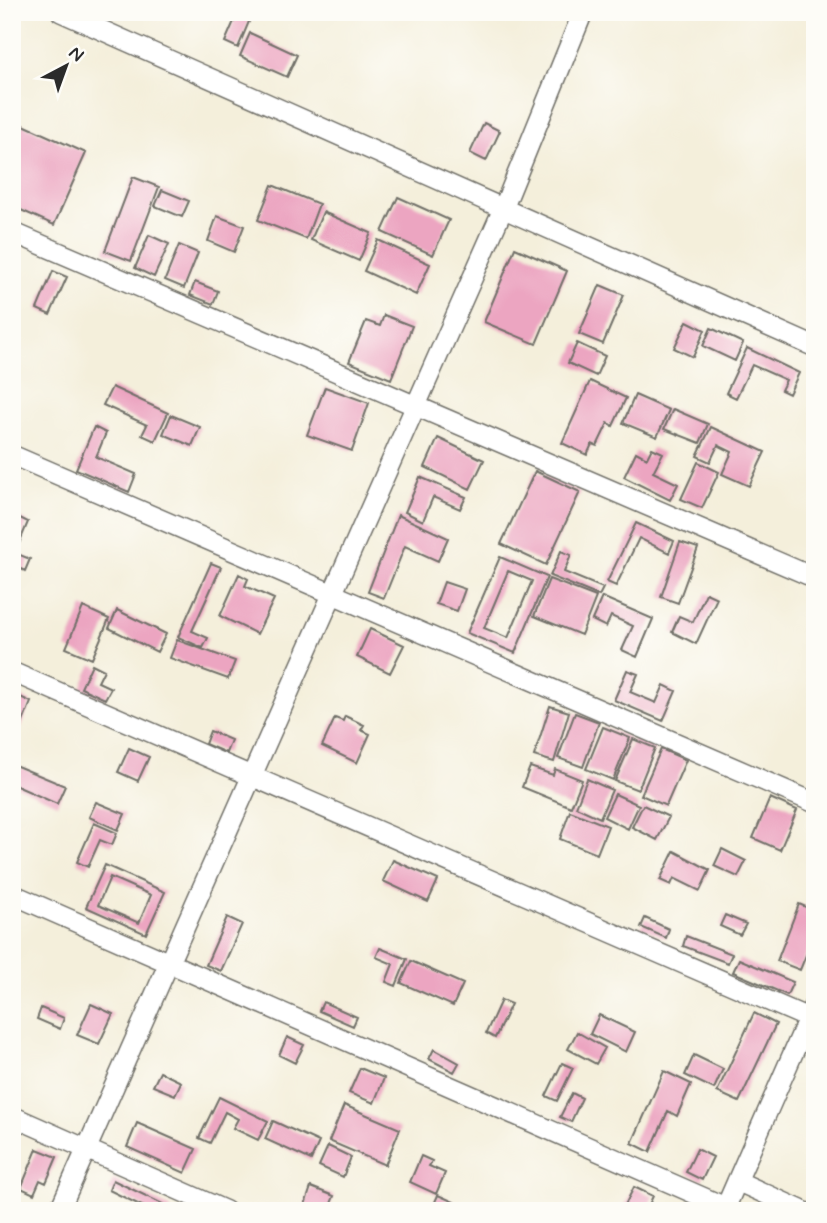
<svg xmlns="http://www.w3.org/2000/svg" width="827" height="1223" viewBox="0 0 827 1223" font-family="Mynerve,sans-serif">
	<style>
		.building { fill: #eca5c1; fill-rule: evenodd }
		.lines { fill: none; stroke-linecap: round; stroke-linejoin: round }
		.street-casing { stroke: #717069; stroke-width: 22 }
		.street { stroke: #fff; stroke-width: 19 }
	</style>
	<rect width="100%" height="100%" fill="#fdfcf7"/>
	<filter id="ink" filterUnits="userSpaceOnUse"><feTurbulence type="fractalNoise" baseFrequency=".0143" numOctaves="2"/><feDisplacementMap in="SourceGraphic" scale="14" xChannelSelector="R" yChannelSelector="G"/><feConvolveMatrix kernelMatrix="1 2 1 2 8 2 1 2 1" color-interpolation-filters="sRGB"/></filter>
	<filter id="wash" filterUnits="userSpaceOnUse"><feTurbulence type="fractalNoise" baseFrequency=".00686" numOctaves="4" result="noise"/><feDisplacementMap in="SourceGraphic" scale="28" xChannelSelector="R" yChannelSelector="G"/><feGaussianBlur stdDeviation="1.57" result="paint"/><feColorMatrix in="noise" values="0 0 0 0 0 0 0 0 0 0 0 0 0 0 0 0 0 1.4 0 .05"/><feComposite in="paint" operator="in"/></filter>
	<g filter="url(#wash)">
		<rect width="100%" height="100%" fill="#f4efdb"/>
		<g id="blocks">
			<path class="building" d="M238 12H253L238 48 225 42Z
				M250 33 297 55 287 77 240 56Z
				M19 123 86 153 54 225 12 206V138Z
				M484 123 500 131 486 161 470 153Z
				M133 177 159 187 131 261 105 251Z
				M272 185 319 204 306 239 258 220Z
				M162 190 189 201 182 217 155 206Z
				M398 197 449 220 433 255 382 232Z
				M323 212 371 233 359 261 311 240Z
				M217 216 244 226 234 252 208 241Z
				M149 235 169 244 154 277 135 268Z
				M378 240 430 264 416 295 364 271Z
				M179 245 198 253 184 288 165 280Z
				M515 248 567 271 536 344 484 322Z
				M12 254 20 257 12 274Z
				M53 271 67 277 50 315 37 309Z
				M195 282 218 291 213 304 190 295Z
				M600 285 624 295 603 344 579 334Z
				M384 315 412 326 391 379 349 362 366 321 380 326Z
				M687 321 705 330 693 357 674 348Z
				M711 328 743 343 735 361 703 346Z
				M577 343 605 356 596 376 568 363Z
				M747 348 799 373 789 394 781 390 786 380 752 365 736 398 726 393Z
				M590 381 626 398 613 426 608 423 597 446 592 444 587 455 562 443Z
				M112 387 168 413 155 441 142 435 147 425 103 405Z
				M325 387 369 403 352 451 307 435Z
				M635 395 669 410 657 437 623 423Z
				M673 409 708 424 700 443 664 429Z
				M171 415 200 427 192 446 163 434Z
				M94 427 106 433 96 457 136 474 129 492 76 469Z
				M711 427 765 452 749 486 722 474 732 452 718 445 710 462 697 456Z
				M438 438 484 460 470 489 425 467Z
				M652 448 663 453 653 472 678 484 670 500 624 477 636 452 647 458Z
				M698 462 719 472 702 508 681 499Z
				M535 471 580 492 546 565 501 544Z
				M420 477 466 497 460 509 433 497 423 521 405 512Z
				M398 515 448 538 438 561 405 546 384 598 368 592Z
				M18 517 28 522 15 553 30 559 25 571 12 565V531Z
				M636 523 674 541 669 553 639 538 616 586 607 582Z
				M680 542 698 548 678 603 661 597Z
				M561 551 571 555 564 572 603 588 599 596 550 576Z
				M500 557 547 577 515 653 467 633ZM508 571 532 581 508 638 484 628Z
				M211 563 221 567 192 631 208 638 203 648 178 637Z
				M239 574 248 579 245 586 274 599 257 634 220 616Z
				M549 579 596 597 581 635 534 616Z
				M444 582 465 589 457 611 436 604Z
				M706 593 717 598 696 644 672 632 679 616 693 622Z
				M602 597 653 619 637 657 622 650 633 626 611 616 606 627 592 620Z
				M83 607 109 619 92 659 66 648Z
				M117 610 166 634 157 652 109 628Z
				M370 629 404 645 390 673 357 657Z
				M177 640 235 661 228 679 170 658Z
				M92 664 104 670 98 682 111 688 105 699 81 688Z
				M627 670 638 674 630 692 656 703 664 685 676 691 663 721 614 700Z
				M12 693 31 702 21 727 12 723Z
				M550 706 569 712 554 762 534 756Z
				M575 713 599 722 583 767 558 758Z
				M345 716 364 725 361 730 370 734 357 763 322 746 335 718 343 721Z
				M603 727 630 738 613 780 586 769Z
				M210 731 231 740 226 753 205 744Z
				M633 739 655 748 638 790 615 781Z
				M129 748 149 757 138 781 118 772Z
				M661 749 686 760 666 806 641 795Z
				M12 764 65 786 57 804 12 784Z
				M530 767 553 775 555 769 582 780 571 807 522 787Z
				M587 779 612 790 600 818 576 807Z
				M615 794 639 805 628 829 604 817Z
				M770 798 797 810 780 850 753 838Z
				M96 802 125 814 118 830 89 817Z
				M643 805 669 817 657 840 632 827Z
				M570 811 608 826 597 854 560 839Z
				M94 823 117 833 112 845 100 840 88 867 77 862Z
				M722 849 746 861 738 877 714 866Z
				M674 851 710 870 700 891 674 878 671 885 660 880Z
				M393 860 438 880 428 902 383 881Z
				M105 865 165 892 146 934 86 907ZM110 877 151 895 139 923 98 905Z
				M799 904 815 911V933L800 970 777 961Z
				M725 915 746 924 740 935 720 926Z
				M227 917 242 924 221 971 206 965Z
				M645 918 669 929 666 938 641 927Z
				M686 936 732 954 728 963 683 946Z
				M380 948 407 959 396 986 386 982 393 964 376 957Z
				M739 959 793 982 787 995 733 972Z
				M411 961 463 984 453 1006 401 983Z
				M501 1000 511 1004 495 1038 486 1033Z
				M323 1002 357 1017 353 1026 319 1011Z
				M91 1004 113 1014 99 1044 77 1035Z
				M41 1008 64 1018 60 1029 37 1019Z
				M754 1013 776 1024 739 1102 717 1092Z
				M599 1015 635 1032 626 1052 590 1034Z
				M577 1032 605 1048 596 1064 568 1049Z
				M287 1037 304 1045 295 1063 279 1055Z
				M434 1049 459 1063 454 1072 429 1059Z
				M694 1055 723 1069 714 1089 685 1075Z
				M562 1063 573 1068 557 1101 546 1096Z
				M360 1068 384 1078 374 1103 349 1093Z
				M664 1071 691 1084 677 1116 668 1111 650 1152 632 1143Z
				M160 1072 181 1082 175 1095 153 1086Z
				M572 1093 582 1098 571 1122 560 1117Z
				M219 1097 268 1121 258 1140 233 1128 238 1119 225 1112 210 1143 199 1138Z
				M344 1105 400 1129 385 1165 329 1141Z
				M273 1121 319 1142 311 1160 265 1139Z
				M137 1123 196 1149 185 1173 127 1147Z
				M328 1146 351 1157 343 1177 319 1166Z
				M37 1149 57 1157 46 1183 40 1180 34 1194 21 1188Z
				M697 1149 713 1157 702 1180 686 1172Z
				M421 1156 432 1161 429 1166 445 1173 436 1194 410 1182Z
				M113 1180 171 1208 170 1211H142L144 1207 109 1190Z
				M311 1187 334 1196 328 1211H312L304 1208Z
				M634 1187 653 1196 646 1211H622Z
				M438 1195 454 1202 450 1211H431Z
				M462 1203 479 1211H458Z"/>
		</g>
	</g>
	<g filter="url(#ink)">
		<use href="#blocks" fill-opacity="0" stroke="#717069" stroke-width="2"/>
		<g class="lines">
			<defs>
				<path id="street" d="M61 12 815 347
					M12 232 815 578
					M12 455 815 803
					M12 672 808 1018
					M12 894 725 1207
					M12 1116 226 1211
					M737 1181 803 1211
					M59 1211 503 209 583 12
					M724 1211 815 1003"/>
			</defs>
			<use href="#street" class="street-casing"/>
			<use href="#street" class="street"/>
		</g>
	</g>
	<rect width="827" height="1223" fill="none" stroke="#fdfcf7" stroke-width="42"/>
	<g transform="translate(66 66) rotate(41)" stroke="#fdfcf7" stroke-width="5" paint-order="stroke">
	<path d="M0-5L12 26L0 18L-12 26Z" fill="#2b2b2b"/>
	<text y="-10" font-size="19" font-weight="bold" text-anchor="middle" fill="#2b2b2b">N</text>
	</g>
</svg>
